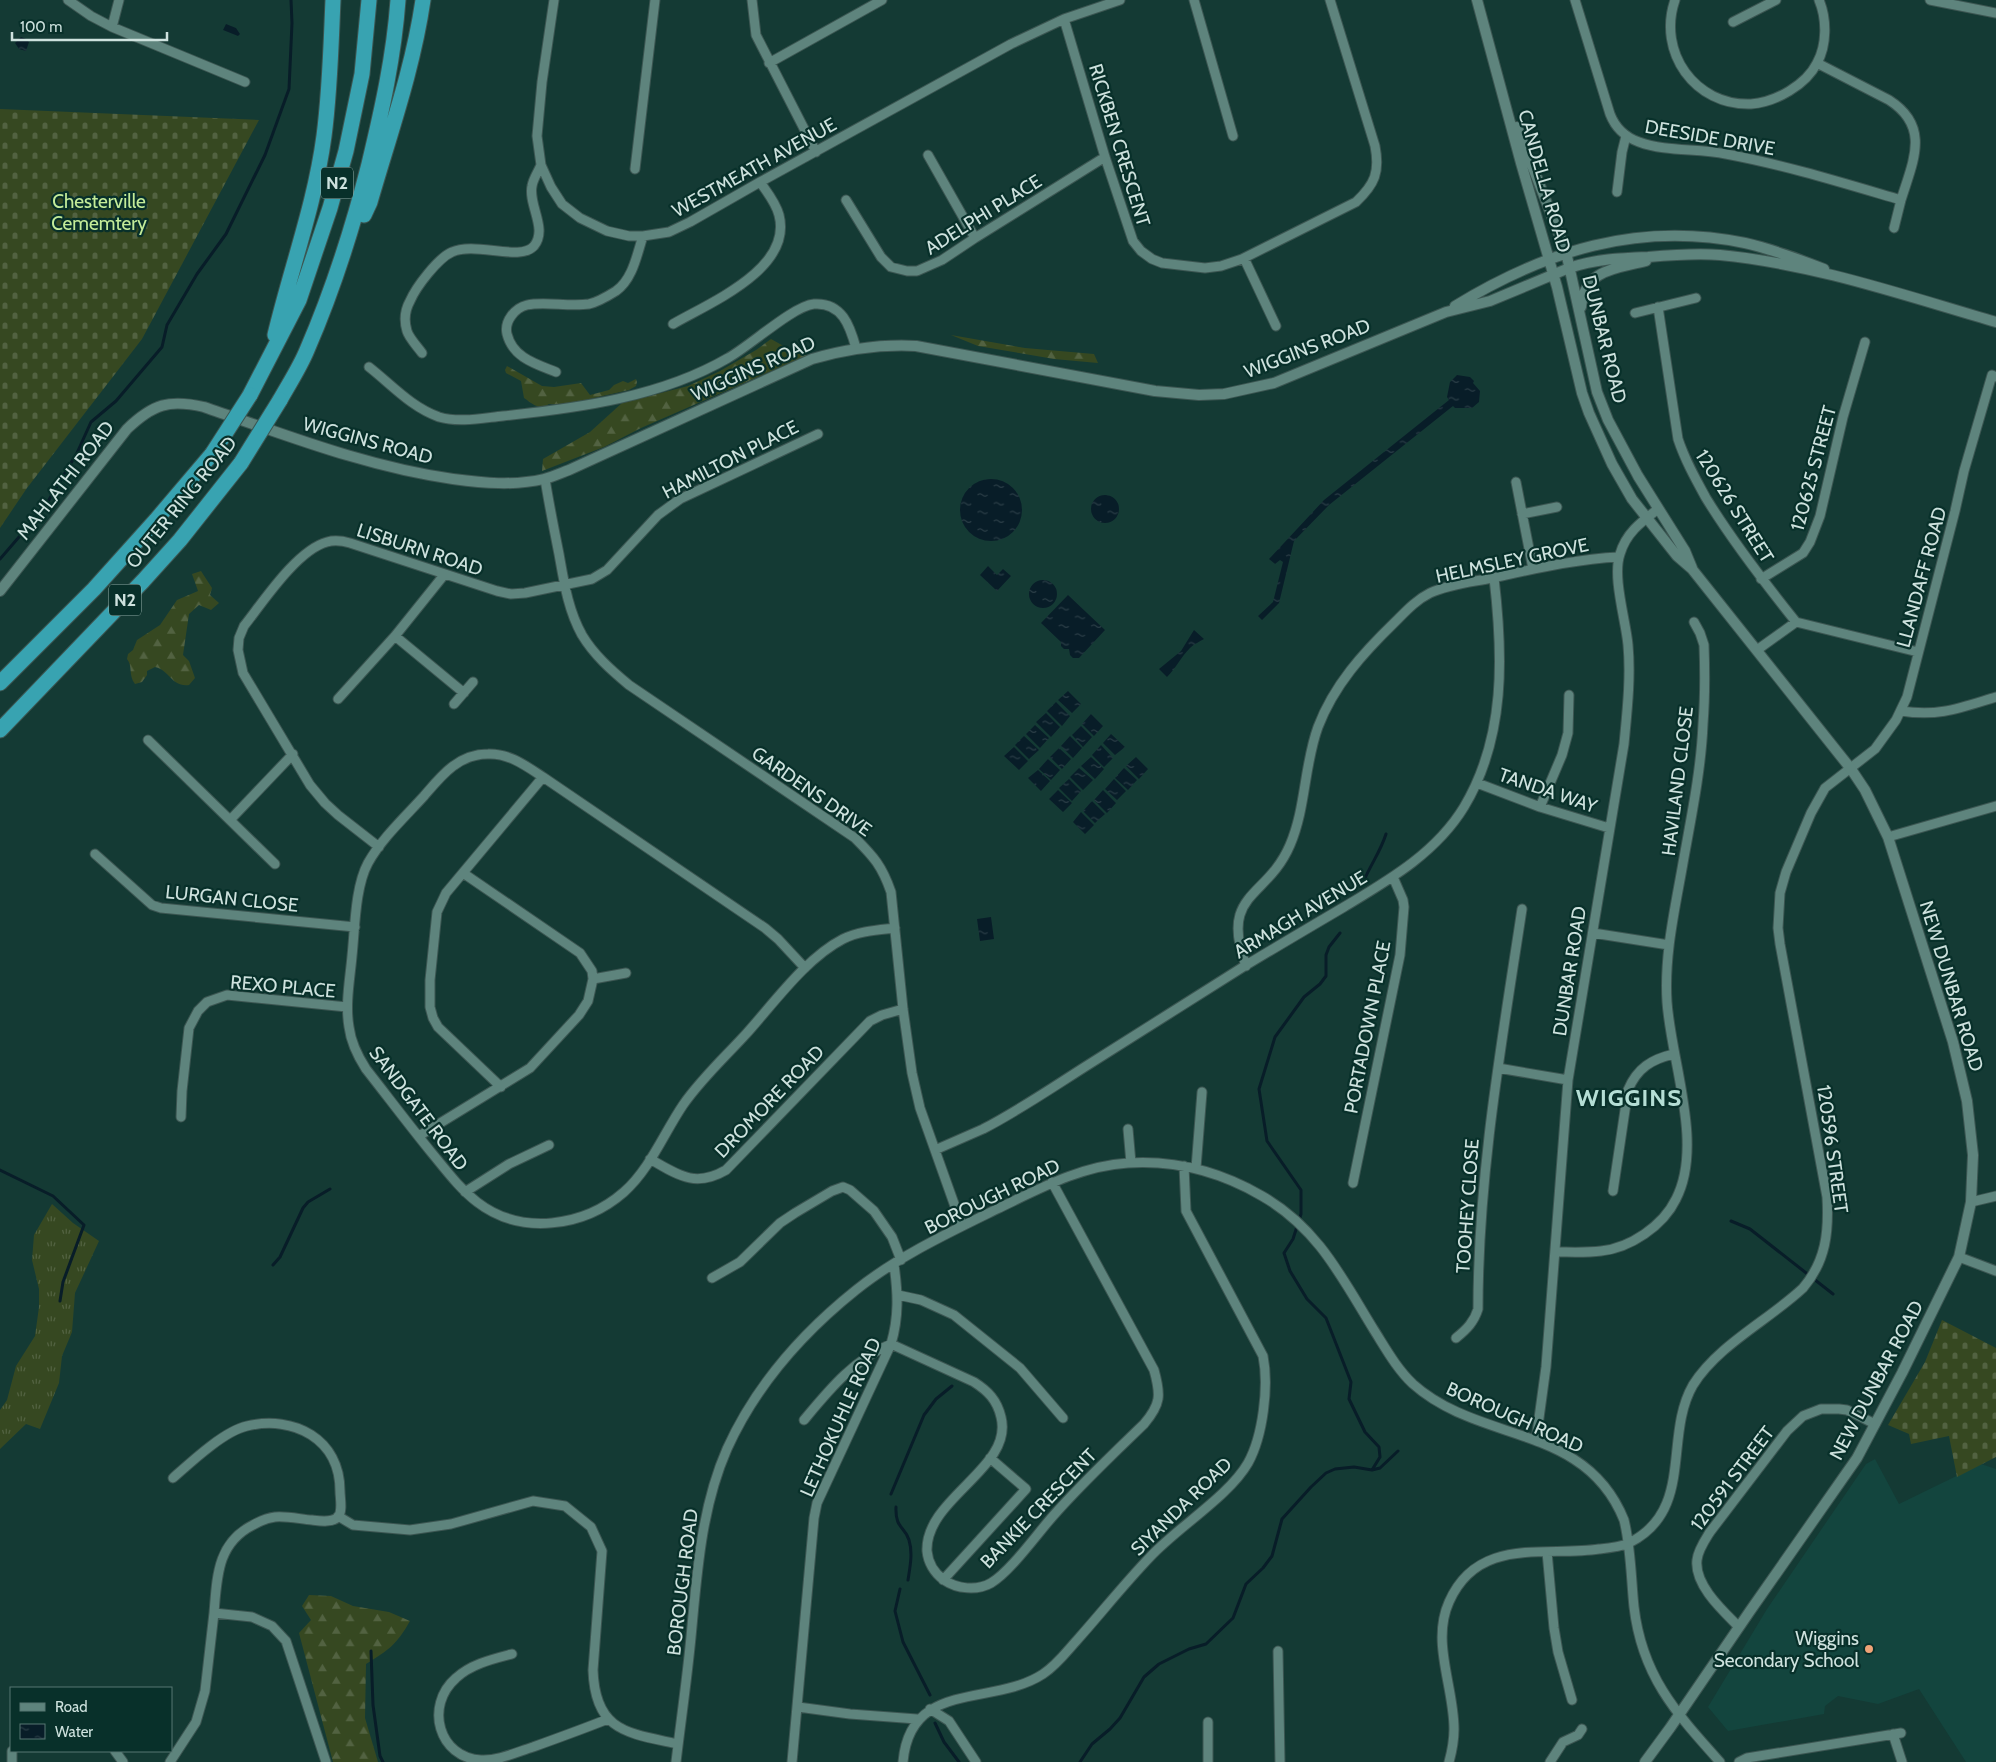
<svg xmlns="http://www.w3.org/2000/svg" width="1996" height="1762" viewBox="0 0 1996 1762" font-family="Cabin,sans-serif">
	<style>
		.built { fill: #13453e }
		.grass { fill: url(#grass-tufts) }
		.forest { fill: url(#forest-firs) }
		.cemetery { fill: url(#cemetery-stones) }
		.water { fill: url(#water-ripples) }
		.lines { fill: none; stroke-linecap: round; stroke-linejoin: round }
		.stream { stroke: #081d28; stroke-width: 3 }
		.minor-casing { stroke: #3c5652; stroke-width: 11 }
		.tertiary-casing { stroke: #3c5652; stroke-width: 12 }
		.motorway-casing { stroke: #3c5652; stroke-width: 17 }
		.minor { stroke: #5e847d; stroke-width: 9 }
		.tertiary { stroke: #5e847d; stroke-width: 10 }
		.motorway { stroke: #38a3b1; stroke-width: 15 }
		.motorway-bridge-casing { stroke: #3c5652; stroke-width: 17; stroke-linecap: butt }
		.motorway-bridge { stroke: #38a3b1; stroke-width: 15 }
		.poi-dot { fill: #efa377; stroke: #08302a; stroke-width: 2 }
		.labels { text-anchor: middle; stroke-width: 4.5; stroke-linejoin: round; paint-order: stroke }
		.shield { fill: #08302a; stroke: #93ada8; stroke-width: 1 }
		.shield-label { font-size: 18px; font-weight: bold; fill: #cee2de }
		.street-label { font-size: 19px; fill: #cee2de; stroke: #08302a }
		.park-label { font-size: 19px; fill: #c4ec99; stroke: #08302a }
		.poi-label { font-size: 19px; fill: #cee2de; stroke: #08302a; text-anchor: end }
		.district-label { font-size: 24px; font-weight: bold; letter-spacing: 1px; fill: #b5ded5; stroke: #08302a }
	</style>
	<defs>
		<pattern id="grass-tufts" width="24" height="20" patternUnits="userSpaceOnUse" patternTransform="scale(1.25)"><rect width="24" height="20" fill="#364821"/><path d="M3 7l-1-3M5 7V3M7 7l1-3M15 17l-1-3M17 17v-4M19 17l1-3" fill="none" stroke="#526241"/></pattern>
		<pattern id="forest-firs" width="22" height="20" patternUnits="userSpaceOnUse" patternTransform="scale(1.25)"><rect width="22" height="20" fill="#364821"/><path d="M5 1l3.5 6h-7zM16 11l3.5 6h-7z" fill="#526241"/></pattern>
		<pattern id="cemetery-stones" width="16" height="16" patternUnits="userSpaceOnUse" patternTransform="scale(1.25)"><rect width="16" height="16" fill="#364821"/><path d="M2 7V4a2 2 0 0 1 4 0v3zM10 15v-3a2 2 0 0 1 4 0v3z" fill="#526241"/></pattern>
		<pattern id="water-ripples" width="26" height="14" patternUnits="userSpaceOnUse" patternTransform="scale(1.25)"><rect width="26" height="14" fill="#081d28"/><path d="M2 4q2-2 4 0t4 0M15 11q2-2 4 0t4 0" fill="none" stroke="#2b3e47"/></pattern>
	</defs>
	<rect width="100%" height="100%" fill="#143a34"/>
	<path class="built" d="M1875 1459 1899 1504 1981 1464 1996 1469V1760L1991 1762H1966L1919 1689 1878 1704 1838 1696 1825 1706 1824 1714 1728 1731 1708 1707 1767 1609 1866 1464Z"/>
	<path class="grass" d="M52 1204 73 1223 99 1241 75 1293 72 1332 62 1356 59 1383 40 1429 26 1424 0 1449V1410L7 1400 16 1366 35 1336 39 1307V1289L32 1260 34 1235Z"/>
	<path class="forest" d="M951 335 1025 348 1094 354 1098 363 1054 359 978 346Z
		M771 339 789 349 808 355 641 428 604 447 542 471 543 459 590 432 622 403 688 386 720 371 756 350Z
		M507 366 542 386 554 387 581 383 590 395 609 390 614 385 623 381 628 383 636 379 637 382 636 386 629 390 563 405 549 404C539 411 533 404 524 398L521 381 506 373 505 370Z
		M201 571 212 588 210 595 219 603 211 610 199 605 189 614 183 655 189 661 195 678 189 685C171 687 171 671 155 667L147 671V675L142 682 135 684C128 675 133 666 127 659L128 654 133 650 137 640 160 625 177 600 198 591 192 574Z
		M309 1595 331 1596 353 1606 389 1612 410 1621C397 1644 389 1650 366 1664L365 1718 378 1762H333L299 1633 311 1620 302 1606Z"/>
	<path class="cemetery" d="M0 109 259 120 142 339 27 488 0 528Z
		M1942 1320 1996 1348V1457L1957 1477 1949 1436 1911 1444 1909 1434 1888 1425 1925 1362Z"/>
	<path class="water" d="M226 24 236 28 240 34 238 36 223 30Z
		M21 37 26 39 29 42 26 51 19 49 15 43Z
		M1457 375 1470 377 1474 381 1473 383 1480 391 1479 402 1472 408H1455L1453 406 1329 505 1294 541 1279 603 1262 620 1258 616 1273 602 1283 562 1280 560 1275 564 1269 559 1324 500 1449 400 1447 397 1450 382Z
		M960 510a31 31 0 1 1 62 0a31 31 0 1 1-62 0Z
		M1091 509a14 14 0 1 1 28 0a14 14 0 1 1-28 0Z
		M988 566 997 575 1003 569 1011 576 997 591 980 575Z
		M1029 594a14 14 0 1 1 28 0a14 14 0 1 1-28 0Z
		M1068 595 1105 630 1079 658H1073L1070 655 1069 649H1064L1061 646V642L1041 623Z
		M1194 630 1204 639C1199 642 1194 644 1190 648 1181 657 1176 668 1167 677L1159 669 1181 651Z
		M1068 691 1081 704 1072 713 1058 700Z
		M1056 702 1070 716 1062 726 1047 711Z
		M1046 713 1060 727 1051 737 1036 722Z
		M1091 714 1103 726 1094 736 1082 724Z
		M1035 725 1049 738 1040 748 1026 734Z
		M1081 726 1092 737 1083 747 1072 735Z
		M1111 734 1125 747 1115 755 1103 743Z
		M1024 736 1039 750 1029 759 1015 745Z
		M1070 736 1082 748 1073 758 1061 746Z
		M1101 745 1113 758 1104 767 1092 755Z
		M1014 747 1028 761 1019 770 1004 756Z
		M1059 748 1071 759 1062 769 1050 757Z
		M1091 757 1104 769 1095 779 1081 766Z
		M1136 757 1148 769 1139 779 1126 766Z
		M1048 759 1060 770 1051 780 1039 769Z
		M1079 768 1093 780 1083 790 1070 777Z
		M1124 768 1137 780 1128 790 1115 778Z
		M1038 770 1050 781 1041 791 1028 778Z
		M1069 779 1081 791 1072 801 1059 788Z
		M1114 779 1126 791 1117 800 1105 789Z
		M1058 790 1072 803 1063 812 1049 799Z
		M1103 790 1116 803 1107 813 1094 800Z
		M1092 801 1105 814 1095 823 1083 811Z
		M1081 812 1094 825 1085 834 1073 822Z
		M991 917 994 939 980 941 977 919Z"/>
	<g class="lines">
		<path class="stream" d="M0 559 44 508 77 453 91 422 116 401 162 347 167 325 197 274 226 234 265 155 289 89 292 23 291 0
			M1363 883C1370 865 1380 853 1386 834
			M0 1170 53 1196 84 1225 63 1282 60 1301
			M1731 1221 1750 1229 1833 1294
			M273 1265 280 1257 303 1208 308 1202 330 1189
			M1372 1470 1380 1468 1398 1451
			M891 1494 924 1415 936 1399 952 1386
			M896 1507C895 1529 905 1526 909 1540 913 1553 910 1567 908 1580
			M900 1589 895 1611 903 1642 930 1695
			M371 1651 373 1705 380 1756 383 1762
			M935 1723 944 1742 959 1762
			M1080 1762 1092 1744 1110 1729 1120 1718 1144 1677 1159 1664 1189 1649 1206 1644 1233 1618 1246 1584 1263 1568 1272 1556 1282 1519 1311 1487 1326 1473 1335 1469 1354 1467 1372 1470 1380 1457 1379 1447 1365 1432 1349 1399 1351 1382 1326 1318 1307 1299 1290 1271 1284 1253 1293 1239 1301 1214V1190L1267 1141 1259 1089 1275 1037 1304 997 1320 984 1326 976V955L1329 947 1340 933"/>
		<defs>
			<path id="minor" d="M68 0 91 16 112 27 245 82
				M554 0 542 82 537 136 541 165 551 187 562 204 580 218 607 231 629 236H643L669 232 690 222 760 182 1011 44 1064 19 1120 0
				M752 0 756 35 816 152
				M1194 0 1233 136
				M1575 0 1610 114C1615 127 1625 137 1639 142 1666 152 1698 148 1726 154 1785 165 1843 183 1901 200 1913 161 1931 127 1889 100L1817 63
				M1675 0C1657 52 1695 106 1751 104 1776 102 1806 85 1817 63 1827 45 1827 19 1819 0
				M1930 0 1996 13
				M1064 19 1105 157 1133 241 1141 251 1152 259 1162 263 1205 268 1221 266 1242 259 1356 202C1375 184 1380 172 1375 146L1330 0
				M1733 22 1776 0
				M112 27 119 0
				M769 63 882 0
				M928 155 975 238
				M635 169 655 0
				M1617 192 1622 152 1626 136
				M846 200 881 257 891 267 907 271H917L942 260 975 238 1105 157
				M1894 228 1901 200
				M1244 258 1276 326
				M1658 307 1678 439C1685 460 1695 478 1706 498 1733 542 1764 582 1796 622
				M1635 313 1696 298
				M673 324C709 303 793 269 779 215 776 203 767 192 760 182
				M422 353C417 346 409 338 407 331 404 321 405 310 410 301 416 287 438 258 452 252 475 241 520 262 534 246 548 229 528 205 532 186 533 179 538 172 541 165
				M369 367C392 385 411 407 439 417 459 423 483 418 503 416 579 408 661 397 728 358 750 346 793 306 814 304 842 302 850 326 856 348
				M556 372C536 364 513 358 507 334 504 321 515 308 527 305 544 301 569 307 589 304 598 302 608 296 616 291 633 279 637 254 643 236
				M545 479C549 504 554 529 559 554 564 582 568 610 582 635 594 655 611 670 629 685L855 838C874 857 882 866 891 892L903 1009 912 1073 920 1108 962 1226
				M1516 482 1533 569
				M1522 514 1557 507
				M1761 579 1803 553 1810 542 1820 516 1843 417 1865 342
				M395 636 464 693
				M1757 650 1796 622 1918 652
				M338 699 395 636 444 575
				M454 704 473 682
				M1901 711C1939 717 1960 708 1996 697
				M148 740 275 864
				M1477 783 1540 807 1609 828
				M1540 807 1562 755 1568 733 1569 695
				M231 819 293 754
				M1888 837 1996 806
				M379 847 338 815 325 803 310 785 243 673 238 650 239 638 244 626C263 602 297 550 327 542 334 540 343 541 350 543L497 591 511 594 525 593 592 579 607 570 658 515 680 499 818 434
				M95 854 152 905 161 908 355 927
				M1593 933 1669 945
				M1246 966C1219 892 1267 899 1290 845 1306 808 1304 765 1318 727 1334 685 1363 653 1395 622 1406 611 1416 600 1430 593 1449 584 1472 582 1492 578 1534 569 1576 559 1619 557
				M805 968 778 939 765 928 543 777C526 766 509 753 488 754 458 754 441 776 424 796 405 817 382 838 368 863 355 887 355 928 352 956 350 979 345 1004 349 1027 351 1043 357 1055 366 1069 388 1097 409 1125 431 1152 446 1170 459 1188 477 1202 521 1236 584 1227 624 1192 650 1169 664 1133 683 1105 701 1079 725 1057 746 1034 774 1003 806 958 843 939 859 931 877 930 895 928
				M593 979 626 973
				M1498 1068 1568 1080
				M501 1087 438 1027 433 1018 430 1007V980L437 912 446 893 543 777
				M181 1117 182 1091 189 1028 198 1011 207 1002 227 995 347 1007
				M1128 1129 1131 1163
				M419 1136 530 1068 579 1015 588 1001 593 979 592 971 580 953 463 873
				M935 1150C951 1143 967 1136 983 1129 1020 1110 1056 1085 1091 1063 1142 1031 1192 999 1243 967 1276 947 1310 927 1344 907 1389 880 1436 853 1464 807 1506 737 1503 655 1494 578
				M650 1159C678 1175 695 1188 726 1170L870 1021 882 1015 903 1009
				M1196 1168 1202 1092
				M1353 1183 1400 955 1404 907 1403 900 1393 877
				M1613 1191 1628 1090C1637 1068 1652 1059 1674 1054
				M465 1192 509 1164 549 1145
				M1971 1202 1996 1196
				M1555 1252C1570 1252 1586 1253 1601 1251 1630 1248 1663 1226 1676 1199 1704 1145 1671 1061 1667 1002 1664 955 1675 909 1683 863 1691 818 1701 771 1703 724 1705 698 1705 671 1704 645L1700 633 1694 622
				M1959 1257 1996 1271
				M712 1278 740 1262 780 1223 795 1213 832 1191 843 1187 850 1190 874 1211 892 1237 901 1260
				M898 1295 921 1300 954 1315 1020 1368 1063 1418
				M1456 1338C1467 1329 1474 1322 1478 1309 1478 1174 1502 1041 1522 909
				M804 1420C829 1390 853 1360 891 1344L974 1382C988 1391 997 1400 1001 1417 1014 1468 925 1498 927 1551 928 1562 934 1573 944 1580 957 1589 977 1591 991 1583 1010 1572 1037 1534 1053 1516 1081 1484 1113 1454 1144 1424 1161 1404 1161 1395 1154 1370L1052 1182
				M1536 1440 1546 1367 1568 1080 1624 744C1627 712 1631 678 1628 645 1626 621 1612 577 1620 554 1626 533 1641 522 1658 509
				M173 1478C191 1462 224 1431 247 1426 294 1415 340 1439 340 1491 340 1498 343 1511 338 1517 332 1523 320 1521 312 1520 300 1519 287 1516 275 1517 267 1518 260 1521 253 1525 217 1543 217 1577 214 1613L252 1617 272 1626 286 1641 326 1762
				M338 1516 353 1525 410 1530 451 1524 533 1501 565 1506 591 1527 602 1551 593 1670C595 1732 628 1733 678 1744
				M1547 1552 1554 1628 1558 1652 1572 1700
				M943 1580 1026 1489 990 1458
				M1739 1627C1723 1611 1694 1585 1697 1560 1698 1550 1705 1540 1710 1532L1787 1431 1803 1416 1821 1409H1839L1847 1410 1875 1424
				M1278 1651 1280 1762
				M512 1654C493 1659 471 1664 456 1678 424 1706 439 1758 481 1760 498 1761 517 1752 533 1747 558 1738 583 1729 608 1719
				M798 1707 850 1714 917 1719
				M930 1709 949 1721 976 1762
				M1893 1734 1902 1762
				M12 1751V1762
				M115 1751 123 1762
				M170 1762 196 1722 205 1691 214 1613
				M676 1762C681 1720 687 1679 691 1637 697 1574 701 1508 727 1449 756 1385 801 1334 856 1290 897 1257 950 1232 997 1209 1039 1189 1080 1166 1128 1163 1176 1160 1221 1172 1262 1196 1318 1228 1342 1278 1374 1330 1386 1349 1397 1369 1413 1384 1480 1444 1585 1423 1624 1520 1631 1548 1631 1578 1634 1607 1642 1676 1676 1713 1720 1762
				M792 1762 814 1518 817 1503 891 1344C899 1317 898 1293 894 1265
				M903 1762C910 1679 993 1707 1043 1674 1057 1665 1067 1651 1078 1639 1102 1612 1125 1583 1150 1557 1178 1527 1229 1496 1248 1463 1263 1436 1269 1386 1263 1356L1186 1211 1184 1166
				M1208 1762V1722
				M1449 1762C1452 1751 1454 1740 1454 1729 1454 1687 1431 1642 1449 1602 1478 1536 1545 1557 1599 1549 1609 1548 1620 1547 1629 1543 1695 1510 1663 1437 1693 1385 1718 1345 1769 1320 1803 1288 1826 1261 1829 1232 1827 1197L1780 944 1778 928 1780 893 1786 872 1811 813 1825 788 1875 749 1896 720 1907 697 1955 511 1964 471 1992 375 1996 377
				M1550 1762 1563 1742 1578 1735 1582 1729
				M1739 1762 1747 1758 1901 1733"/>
			<path id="tertiary" d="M1477 0 1521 163 1557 287 1582 393 1589 413 1612 464 1632 499 1677 556 1692 569 1851 769 1865 790 1888 837 1953 1042 1967 1101 1973 1155 1972 1178 1971 1202 1959 1257 1902 1373 1857 1458 1750 1611 1670 1728 1645 1762
				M1517 127 1566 252 1597 392 1608 420 1638 476 1685 551 1692 568
				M1455 306C1545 251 1638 221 1745 243 1772 249 1798 259 1824 269
				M1581 307C1585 269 1615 269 1646 261
				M0 591 127 429C153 404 169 399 204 407 286 435 367 467 453 479 483 483 514 486 544 479 552 477 561 473 569 470L812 359C847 349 880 344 916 346L1155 391 1199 395 1224 394 1274 383 1446 312 1490 301 1569 268C1595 259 1621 258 1648 257 1671 255 1696 253 1720 255 1814 264 1906 296 1996 322"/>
			<path id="motorway" d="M364 215 370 202C389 136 413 69 423 0
				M275 335C291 268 315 204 324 136 330 91 331 45 333 0
				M250 395 299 300 330 208 346 151 362 74 369 0
				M280 400C289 384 300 367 307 350 333 290 353 227 369 164 382 110 394 56 398 0
				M0 683 94 589 156 520 212 454
				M0 730 143 581 180 540 241 463"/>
		</defs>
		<use href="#minor" class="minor-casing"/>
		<use href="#tertiary" class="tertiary-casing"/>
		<use href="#motorway" class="motorway-casing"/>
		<use href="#minor" class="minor"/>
		<use href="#tertiary" class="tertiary"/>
		<use href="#motorway" class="motorway"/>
		<defs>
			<path id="motorway-bridge" d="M212 454 250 395
				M241 463 280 400"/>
		</defs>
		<use href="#motorway-bridge" class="motorway-bridge-casing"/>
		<use href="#motorway-bridge" class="motorway-bridge"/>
	</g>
	<circle class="poi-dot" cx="1869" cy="1649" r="5"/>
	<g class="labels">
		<g class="shield">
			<rect x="321" y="167.5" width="32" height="31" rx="4"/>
			<rect x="109" y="584.5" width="32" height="31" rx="4"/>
		</g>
		<g class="shield-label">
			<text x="337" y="189">N2</text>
			<text x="125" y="606">N2</text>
		</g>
		<g class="street-label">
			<text transform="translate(1710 137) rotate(10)" y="7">DEESIDE DRIVE</text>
			<text transform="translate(1120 145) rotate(73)" y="7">RICKBEN CRESCENT</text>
			<text transform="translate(754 167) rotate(-29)" y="7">WESTMEATH AVENUE</text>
			<text transform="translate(1545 181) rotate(74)" y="7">CANDELLA ROAD</text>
			<text transform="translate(983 214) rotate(-32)" y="7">ADELPHI PLACE</text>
			<text transform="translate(1605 339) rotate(76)" y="7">DUNBAR ROAD</text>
			<text transform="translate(1307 348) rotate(-21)" y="7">WIGGINS ROAD</text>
			<text transform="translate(753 368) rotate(-24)" y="7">WIGGINS ROAD</text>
			<text transform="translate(368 440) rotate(15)" y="7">WIGGINS ROAD</text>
			<text transform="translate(730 459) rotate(-27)" y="7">HAMILTON PLACE</text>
			<text transform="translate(1813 468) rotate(-75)" y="7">120625 STREET</text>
			<text transform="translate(65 480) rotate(-52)" y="7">MAHLATHI ROAD</text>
			<text transform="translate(181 502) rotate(-51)" y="7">OUTER RING ROAD</text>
			<text transform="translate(1735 506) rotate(58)" y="7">120626 STREET</text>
			<text transform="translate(420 549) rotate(18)" y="7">LISBURN ROAD</text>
			<text transform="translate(1512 560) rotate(-12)" y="7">HELMSLEY GROVE</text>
			<text transform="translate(1921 577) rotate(-75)" y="7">LLANDAFF ROAD</text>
			<text transform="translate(1677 781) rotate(-83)" y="7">HAVILAND CLOSE</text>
			<text transform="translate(1548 790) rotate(19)" y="7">TANDA WAY</text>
			<text transform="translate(812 791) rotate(35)" y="7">GARDENS DRIVE</text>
			<text transform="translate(232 898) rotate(6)" y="7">LURGAN CLOSE</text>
			<text transform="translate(1300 914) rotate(-31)" y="7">ARMAGH AVENUE</text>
			<text transform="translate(1569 971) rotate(-81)" y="7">DUNBAR ROAD</text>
			<text transform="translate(283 986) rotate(5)" y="7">REXO PLACE</text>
			<text transform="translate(1952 986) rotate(73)" y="7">NEW DUNBAR ROAD</text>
			<text transform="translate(1367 1027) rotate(-79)" y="7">PORTADOWN PLACE</text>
			<text transform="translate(769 1101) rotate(-46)" y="7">DROMORE ROAD</text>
			<text transform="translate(419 1108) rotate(53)" y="7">SANDGATE ROAD</text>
			<text transform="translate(1833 1149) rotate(82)" y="7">120596 STREET</text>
			<text transform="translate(992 1196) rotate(-26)" y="7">BOROUGH ROAD</text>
			<text transform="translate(1467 1206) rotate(-86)" y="7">TOOHEY CLOSE</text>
			<text transform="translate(1876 1380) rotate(-62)" y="7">NEW DUNBAR ROAD</text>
			<text transform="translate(840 1417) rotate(-66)" y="7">LETHOKUHLE ROAD</text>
			<text transform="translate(1515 1417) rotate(24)" y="7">BOROUGH ROAD</text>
			<text transform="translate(1732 1478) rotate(-53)" y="7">120591 STREET</text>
			<text transform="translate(1181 1506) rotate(-44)" y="7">SIYANDA ROAD</text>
			<text transform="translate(1038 1508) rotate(-46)" y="7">BANKIE CRESCENT</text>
			<text transform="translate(682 1582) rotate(-83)" y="7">BOROUGH ROAD</text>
		</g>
		<g class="park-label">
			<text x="99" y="208">Chesterville<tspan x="99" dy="22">Cememtery</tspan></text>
		</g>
		<g class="poi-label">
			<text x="1859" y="1645">Wiggins<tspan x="1859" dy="22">Secondary School</tspan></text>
		</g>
		<g class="district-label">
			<text x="1629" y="1106">WIGGINS</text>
		</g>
	</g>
	<rect x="10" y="1687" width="162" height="65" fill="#08302a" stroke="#577772"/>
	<rect x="20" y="1703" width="25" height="8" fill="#5e847d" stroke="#577772"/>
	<text x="55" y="1712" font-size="15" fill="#cee2de">Road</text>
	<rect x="20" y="1724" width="25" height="15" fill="url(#water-ripples)" stroke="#577772"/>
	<text x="55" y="1737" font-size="15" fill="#cee2de">Water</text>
	<path d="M12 32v8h155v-8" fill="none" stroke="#cee2de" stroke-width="2.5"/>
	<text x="20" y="32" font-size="15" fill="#cee2de" stroke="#08302a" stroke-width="4" paint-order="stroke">100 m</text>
</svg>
